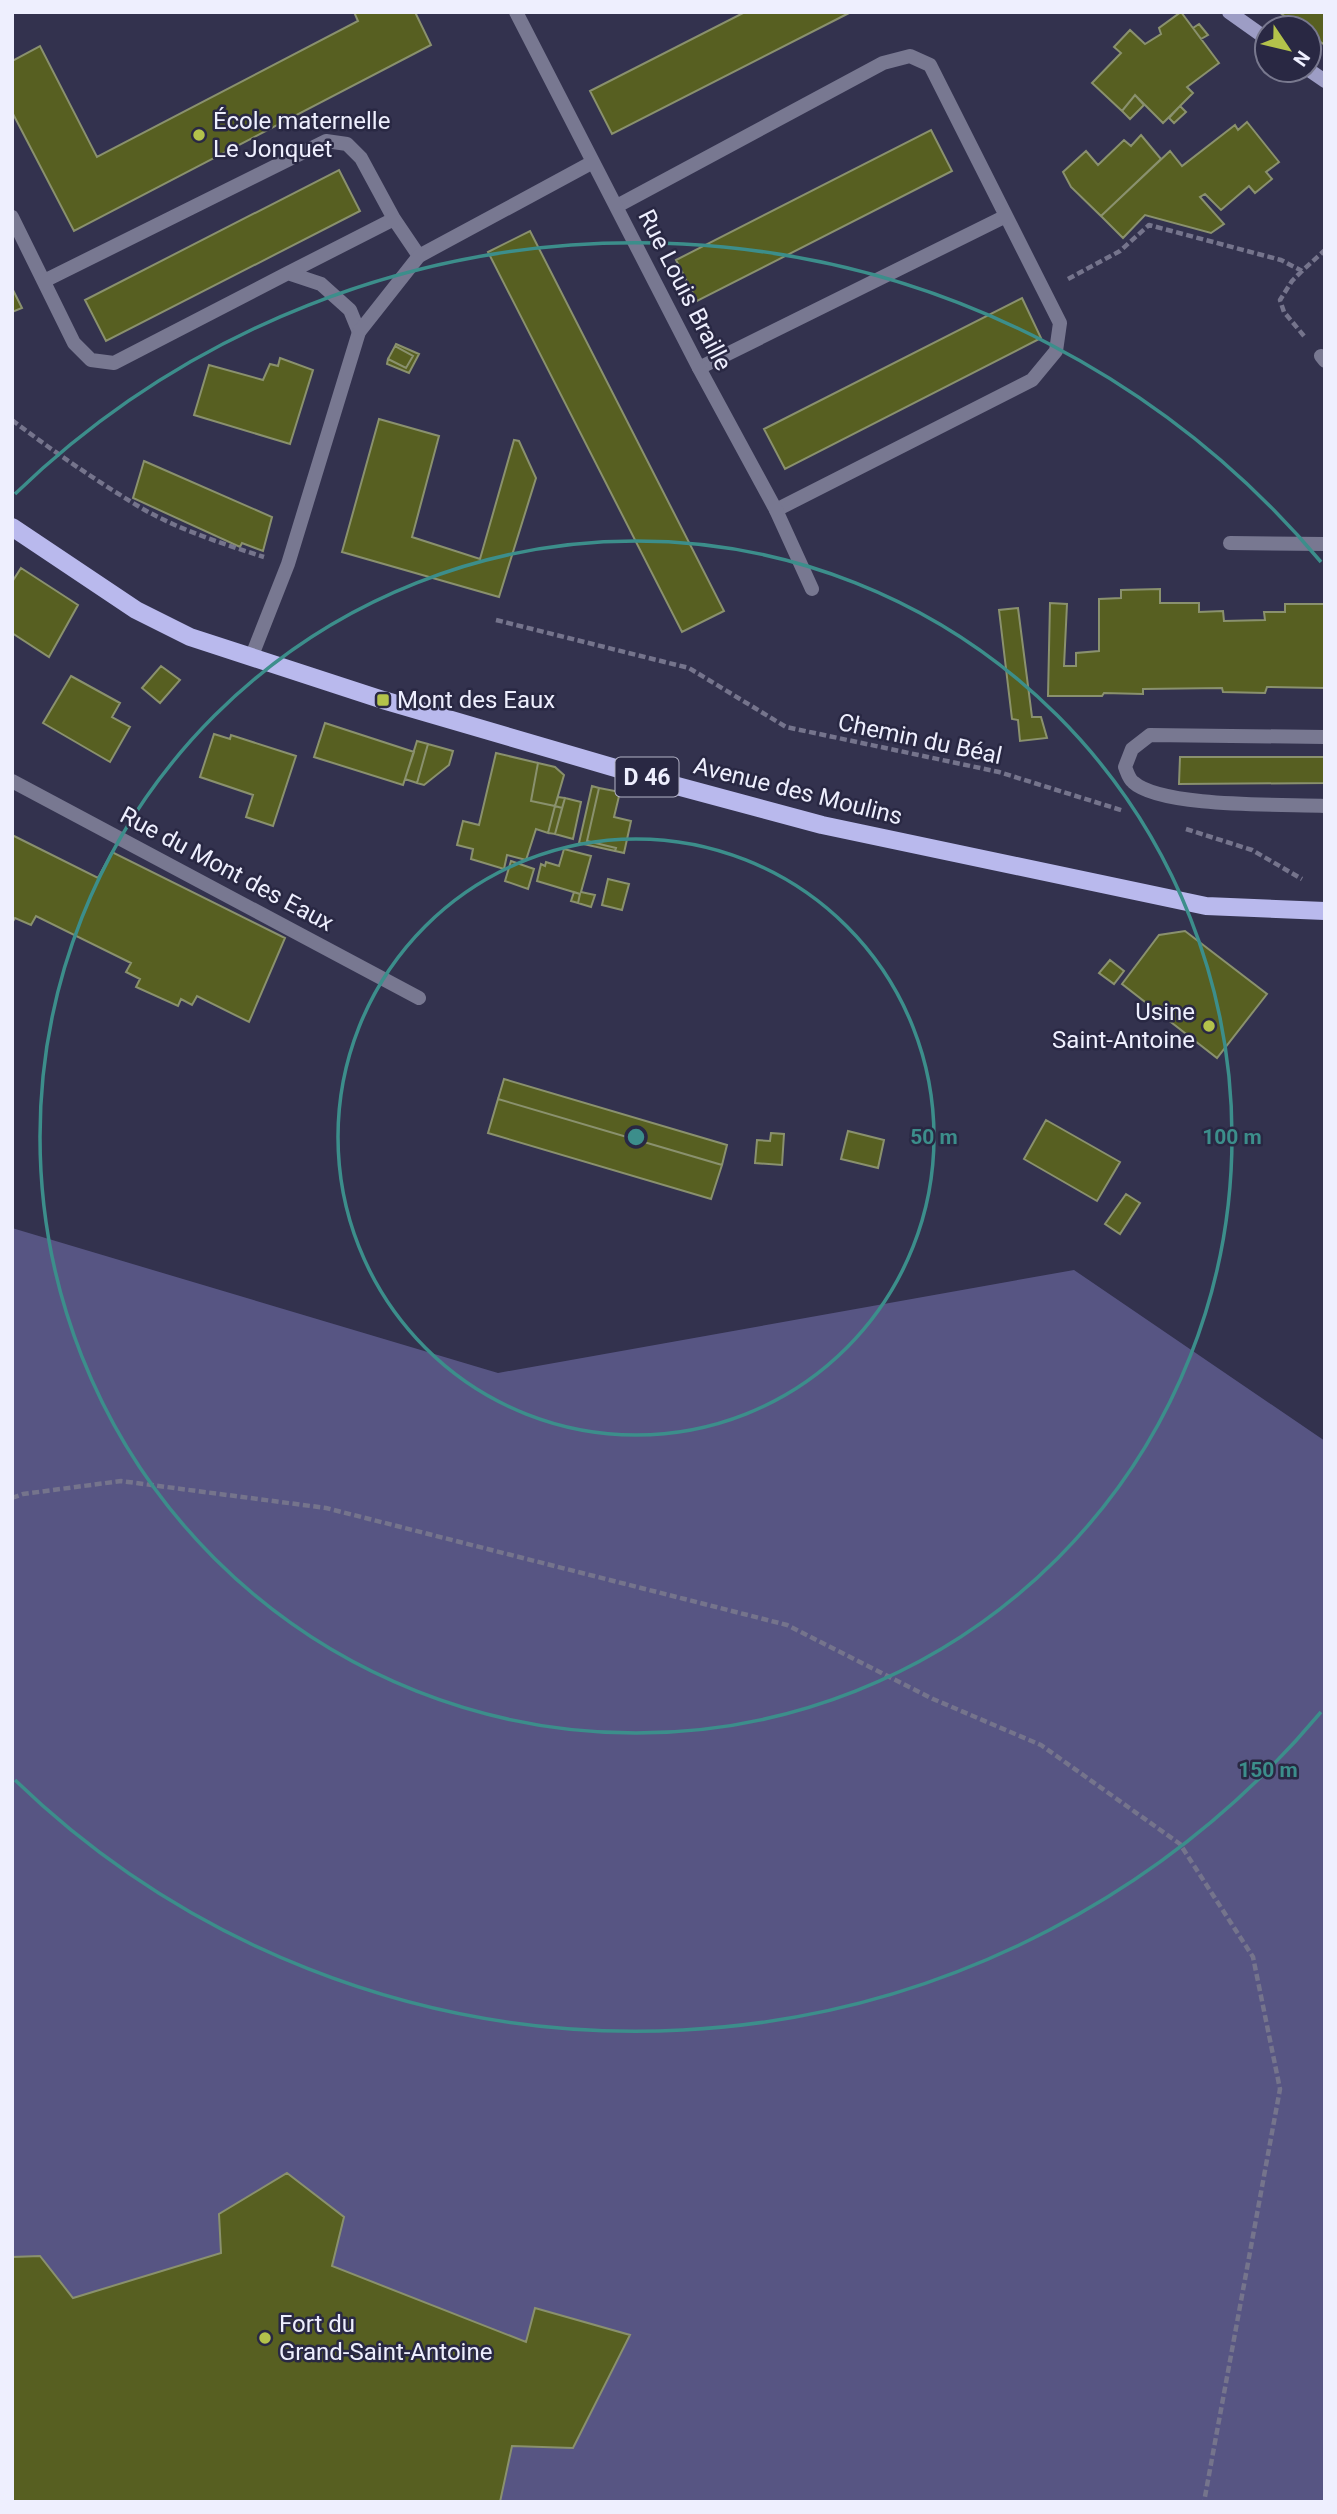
<svg xmlns="http://www.w3.org/2000/svg" width="1337" height="2514" viewBox="0 0 1337 2514" font-family="Roboto,sans-serif">
	<style>
		.green { fill: #575583 }
		.building { fill: #575f21; stroke: #8a916e; stroke-width: 2 }
		.lines { fill: none; stroke-linecap: round; stroke-linejoin: round }
		.path { stroke: #75748c; stroke-width: 4.5; stroke-dasharray: 7 3.5; stroke-linecap: butt }
		.service { stroke: #787891; stroke-width: 14 }
		.minor { stroke: #787891; stroke-width: 14 }
		.secondary { stroke: #9d9dc5; stroke-width: 14 }
		.primary { stroke: #b9b9ed; stroke-width: 18 }
		.ring { fill: none; stroke: #3c8e8b; stroke-width: 3.5 }
		.poi-dot { fill: #b3c24b; stroke: #292843; stroke-width: 2.5 }
		.labels { text-anchor: middle; stroke-width: 5; stroke-linejoin: round; paint-order: stroke }
		.shield { fill: #292843; stroke: #b3b3c6; stroke-width: 2 }
		.shield-label { font-size: 23px; font-weight: bold; fill: #eeeffe }
		.poi-label { font-size: 24px; fill: #eeeffe; stroke: #292843; text-anchor: start }
		.street-label { font-size: 24px; fill: #eeeffe; stroke: #292843 }
		.centre { fill: #3c8e8b; stroke: #292843; stroke-width: 3.5 }
		.ring-label { font-size: 21px; text-anchor: middle; font-weight: bold; fill: #3c8e8b; stroke: #292843; stroke-width: 5; stroke-linejoin: round; paint-order: stroke }
	</style>
	<rect width="100%" height="100%" fill="#33324e"/>
	<path class="green" d="M12 1228 498 1373 1074 1270 1325 1441V2502H298L12 2307Z"/>
	<path class="building" d="M354 12H415L431 45 74 231 12 112V61L40 46 97 157 358 21Z
		M745 12H851L612 134 590 91Z
		M1181 12 1219 63 1187 87 1193 93 1163 123 1135 95 1122 111 1092 83 1121 53 1114 47 1130 30 1145 44 1161 34 1159 28Z
		M1279 12H1325V45L1309 34V28H1301Z
		M1199 24 1208 35 1201 39 1193 28Z
		M1135 95 1144 105 1130 119 1122 111Z
		M1180 106 1186 112 1174 123 1169 118Z
		M1247 122 1279 162 1266 172 1272 179 1255 193 1249 186 1221 210 1205 194 1200 197 1224 224 1211 233 1145 215 1123 238 1101 216 1170 151 1182 166 1235 125 1238 130Z
		M931 130 952 171 697 301 676 260Z
		M1141 135 1161 159 1101 216 1071 187 1063 172 1086 151 1098 165 1124 140 1131 146Z
		M339 170 360 211 106 341 85 300Z
		M530 231 724 611 682 632 488 252Z
		M12 288 22 308 12 312Z
		M1022 298 1041 338 785 469 764 429Z
		M396 344 419 354 409 373 387 364 388 359 406 368 413 356 395 346Z
		M395 346 413 356 406 368 388 359Z
		M280 358 313 370 290 444 194 415 209 365 263 380 270 364 278 366Z
		M379 419 439 436 412 537 480 559 514 440 519 441 536 478 499 597 342 552Z
		M144 461 272 517 263 551 242 543 240 547 133 498Z
		M21 568 78 605 49 657 12 633V582Z
		M1160 589V603H1199V612L1223 611 1224 621 1265 620 1264 612H1285V604H1325V688L1267 687 1265 693 1223 692 1222 688 1143 689V694L1104 693 1102 696H1048L1050 603 1067 604 1064 666H1076V653L1099 651V599L1121 598V590Z
		M1018 608 1032 717H1041L1047 738 1020 741 1018 720 1012 719 999 610Z
		M161 666 180 680 160 703 142 688Z
		M71 676 120 703 112 717 130 727 110 762 43 723Z
		M325 723 414 752 403 785 314 757Z
		M214 734 230 739 231 735 296 756 273 826 246 817 253 795 200 777Z
		M417 741 428 744 417 783 405 779Z
		M428 744 453 751 449 765 424 785 417 783Z
		M496 753 538 763 531 801 555 806 548 833 536 829 526 860 507 855 504 869 471 859 473 849 457 845 463 821 479 825Z
		M1180 757H1325V783L1179 784Z
		M538 763 555 767 564 775 555 806 531 801Z
		M592 786 599 788 587 841 616 848 615 851 579 843Z
		M599 788 620 792 614 817 631 821 624 853 615 851 616 848 587 841Z
		M558 797 565 798 562 808 555 806Z
		M565 798 581 802 573 839 555 834Z
		M555 806 562 808 555 834 548 833Z
		M12 835 98 878 112 852 285 938 249 1022 197 996 192 1005 181 999 178 1006 136 987 140 979 126 972 131 963 36 916 31 925 15 918 12 923Z
		M564 849 591 856 581 892 595 895 591 907 578 903 580 894 537 881 541 864 545 866 546 862 559 866Z
		M511 861 534 869 528 889 505 881Z
		M608 879 629 884 622 910 602 905Z
		M574 892 580 894 578 903 571 901Z
		M1185 931 1267 994 1217 1058 1122 984 1159 935Z
		M1110 960 1124 971 1114 984 1099 973Z
		M504 1079 727 1145 722 1165 498 1099Z
		M498 1099 722 1165 711 1199 488 1133Z
		M1046 1120 1120 1162 1097 1201 1024 1159Z
		M848 1131 884 1140 878 1168 841 1159Z
		M771 1133 784 1134 782 1165 755 1163 757 1140 770 1141Z
		M1126 1194 1140 1203 1120 1234 1105 1224Z
		M287 2173 344 2217 332 2266 526 2342 535 2308 630 2335 573 2448 512 2446 500 2502H12V2257L40 2256 73 2298 221 2253 219 2214Z"/>
	<g class="lines">
		<path class="path" d="M1302 271 1292 281 1280 300 1284 312 1304 336
			M1068 279 1120 251 1149 225 1281 260 1302 271 1325 250
			M12 420C54 452 98 482 143 509 180 530 223 544 264 557
			M496 620 689 668 786 727 999 772 1124 811
			M1186 829 1252 850 1302 879
			M12 1498 23 1494 121 1481 326 1508 787 1625 933 1699 1041 1745 1180 1844 1253 1957 1280 2089 1204 2502"/>
		<path class="service" d="M617 206 883 63 910 56 930 65 1060 323 1056 351 1032 380 776 510
			M12 217 74 343 91 360 114 363 288 273 321 284 350 310 359 332
			M288 273 394 219
			M44 281 326 141 347 144 361 158 394 219 419 256
			M1321 356 1325 361
			M699 368 1006 216
			M1230 543 1325 544
			M1325 737 1150 735 1132 749 1125 767C1127 772 1129 779 1133 782 1161 808 1284 804 1325 806"/>
		<path class="minor" d="M516 12 699 368 776 510 812 589
			M251 658 288 564 359 332 419 256 593 162
			M12 781 419 998"/>
		<path class="secondary" d="M1229 12 1267 39
			M1309 70 1325 81"/>
		<path class="primary" d="M12 527 136 610 190 637 383 700 677 786 822 825 1206 906 1325 911"/>
	</g>
	<g class="ring">
		<circle cx="636" cy="1137" r="298"/>
		<circle cx="636" cy="1137" r="596"/>
		<path d="M1321 1712A894 894 0 0 1 15 1780M15 494A894 894 0 0 1 1321 562"/>
	</g>
	<g class="poi-dot">
		<circle cx="199" cy="135" r="7"/>
		<rect x="376" y="693" width="14" height="14" rx="3.5"/>
		<circle cx="1209" cy="1026" r="7"/>
		<circle cx="265" cy="2338" r="7"/>
	</g>
	<g class="labels">
		<rect class="shield" x="615.5" y="757.5" width="63" height="39" rx="5"/>
		<g class="shield-label">
			<text x="647" y="785">D 46</text>
		</g>
		<g class="poi-label">
			<text x="213" y="129">École maternelle<tspan x="213" dy="28">Le Jonquet</tspan></text>
			<text x="397" y="708">Mont des Eaux</text>
			<text x="1195" y="1020" text-anchor="end">Usine<tspan x="1195" dy="28">Saint-Antoine</tspan></text>
			<text x="279" y="2332">Fort du<tspan x="279" dy="28">Grand-Saint-Antoine</tspan></text>
		</g>
		<g class="street-label">
			<text transform="translate(685 290) rotate(63)" y="8">Rue Louis Braille</text>
			<text transform="translate(920 739) rotate(12)" y="8">Chemin du Béal</text>
			<text transform="translate(798 791) rotate(14)" y="8">Avenue des Moulins</text>
			<text transform="translate(227 869) rotate(28)" y="8">Rue du Mont des Eaux</text>
		</g>
	</g>
	<circle cx="636" cy="1137" r="10" class="centre"/>
	<g class="ring-label">
		<text x="934" y="1144">50 m</text>
		<text x="1232" y="1144">100 m</text>
		<text x="1268" y="1777">150 m</text>
	</g>
	<rect width="1337" height="2514" fill="none" stroke="#eeeffe" stroke-width="28"/>
	<g transform="translate(1288 49) rotate(125)"><circle r="33" fill="#292843" stroke="#78788e" stroke-width="2"/>
	<path d="M0-5L12 26L0 18L-12 26Z" fill="#b3c24b"/>
	<text y="-10" font-size="19" font-weight="bold" text-anchor="middle" fill="#eeeffe">N</text>
	</g>
</svg>
